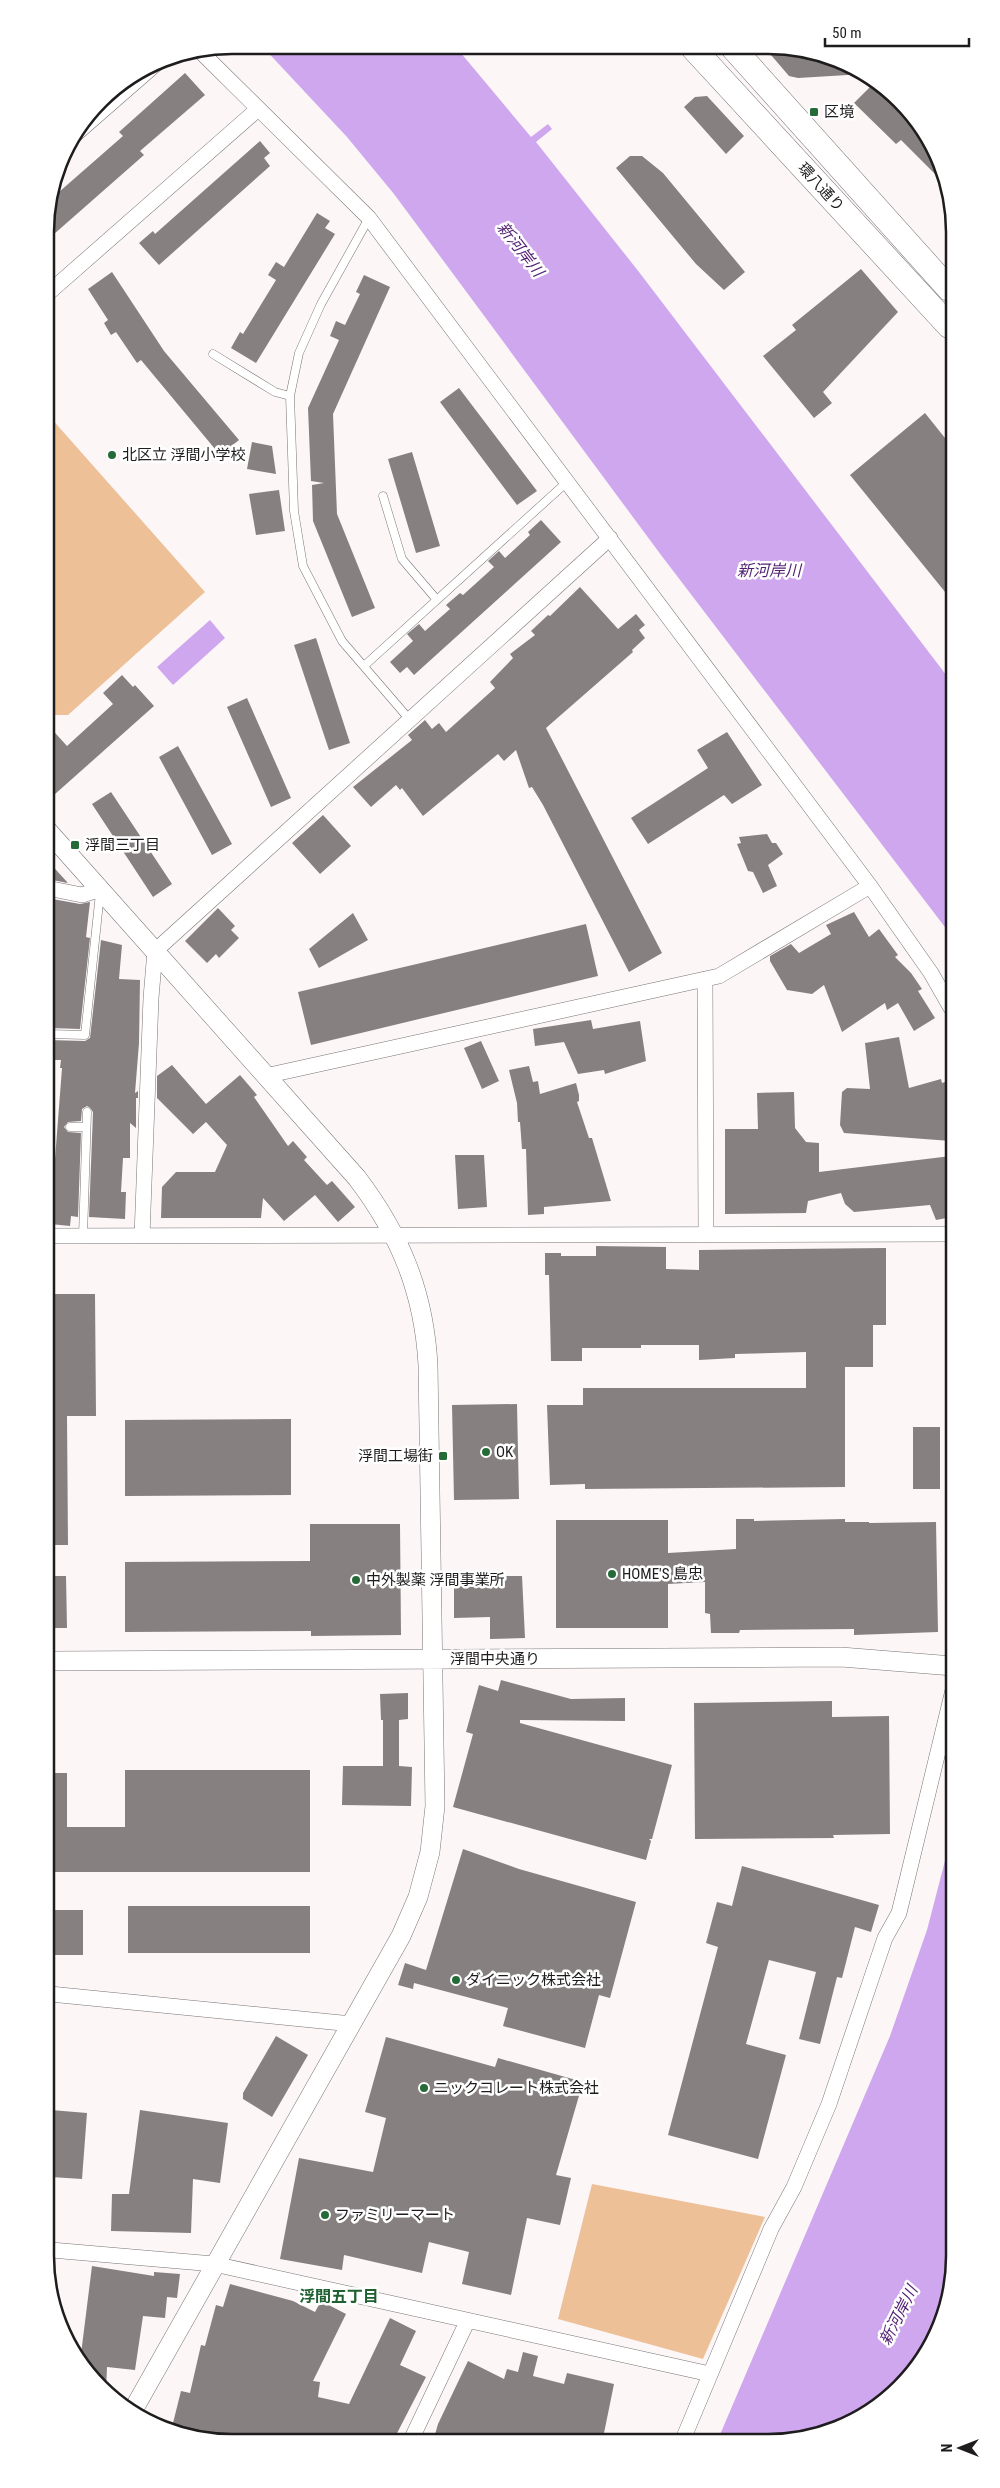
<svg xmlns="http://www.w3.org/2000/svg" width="1000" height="2488" viewBox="0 0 1000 2488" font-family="'Roboto Condensed','Noto Sans JP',sans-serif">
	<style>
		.green { fill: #edc097 }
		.water { fill: #cea7ef }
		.building { fill: #868180 }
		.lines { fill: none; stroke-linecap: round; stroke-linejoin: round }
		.service-casing { stroke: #797475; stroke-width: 9 }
		.minor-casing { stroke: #797475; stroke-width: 16 }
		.tertiary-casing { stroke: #797475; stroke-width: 20 }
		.primary-casing { stroke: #797475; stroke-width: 25 }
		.service { stroke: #fff; stroke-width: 8 }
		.minor { stroke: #fff; stroke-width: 15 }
		.tertiary { stroke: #fff; stroke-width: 19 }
		.primary { stroke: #fff; stroke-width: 24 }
		.poi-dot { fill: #246b38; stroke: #fff; stroke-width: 2 }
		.labels { text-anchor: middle; stroke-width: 5; stroke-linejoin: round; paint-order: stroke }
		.poi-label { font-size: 15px; fill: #1e1c1c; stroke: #fff; text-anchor: start }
		.street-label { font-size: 15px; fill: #1e1c1c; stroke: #fff }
		.water-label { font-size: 16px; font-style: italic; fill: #511f72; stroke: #fff }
		.neighbourhood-label { font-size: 16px; font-weight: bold; fill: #1f6031; stroke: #fff }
		.rim { fill: none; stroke: #1e1c1c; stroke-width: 2.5 }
	</style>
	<rect width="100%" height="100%" fill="#fcf6f7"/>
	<path class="green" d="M50 417 205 592 68 715H49L47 713 46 421Z
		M592 2184 765 2217 703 2359 558 2319Z"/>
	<path class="water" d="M261 45 455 46 531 137 548 124 552 129 536 142 639 272 950 680 951 935 661 555 394 194 347 137Z
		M210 620 225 638 173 685 157 667Z
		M953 1830 955 2268 941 2327 909 2379 872 2412 816 2437H719L890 2036 927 1930Z"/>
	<path class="building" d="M765 48 804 49 851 64 864 74 798 78 789 76Z
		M185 73 205 95 140 151 144 155 45 242V220L51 199 123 136 119 132Z
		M875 82 900 100 930 139 949 188 901 140 896 144 854 103Z
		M707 96 744 136 726 154 684 107 695 97Z
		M260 141 270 153 264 158 270 166 159 265 139 243 153 231 155 234Z
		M630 156H642L663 173 745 272 724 290 696 264 616 168Z
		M317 213 330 221 325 228 335 234 256 363 231 348 240 332 243 334 276 280 268 275 276 262 284 267Z
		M861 269 898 312 823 392 832 403 814 418 763 356 796 330 792 325Z
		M112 272 164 351 239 440 220 455 141 360 137 363 116 332 111 335 104 323 108 320 88 289Z
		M364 275 390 287 333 414 337 514 375 608 352 617 313 521 312 485 324 483 311 481 308 408 339 340 330 336 336 321 345 325 360 294 356 292Z
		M459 388 537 491 517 505 440 402Z
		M925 413 949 443 950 598 850 475Z
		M252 442 272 446 276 474 247 469Z
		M412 452 440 546 416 553 388 459Z
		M279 490 285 531 256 535 249 494Z
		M541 520 561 542 414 675 407 667 400 673 390 662 413 641 407 634 419 624 425 631 450 609 446 605 460 593 463 595 494 567 488 561 499 551 505 558 530 535 528 532Z
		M580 587 618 629 636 614 645 625 639 630 645 638 632 650 633 652 546 728 662 953 629 972 543 805 532 787 529 788 516 750 504 761 498 754 423 816 402 788 400 790 396 785 371 807 353 787 412 740 408 735 425 720 432 729 439 723 446 732 495 688 490 682 513 658 510 654 535 635 531 631 548 615 550 616Z
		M316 638 350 743 329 750 294 645Z
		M122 675 133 687 135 685 154 706 54 795 47 787V724L67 746 113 704 103 693Z
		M247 698 291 798 271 807 227 707Z
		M727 732 762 785 732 804 724 795 648 844 631 818 708 768 697 750Z
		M178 746 232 844 212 855 159 757Z
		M111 792 172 884 153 897 92 804Z
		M323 815 351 846 320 874 292 843Z
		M767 834 772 843H776L783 854 768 865 777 886 763 893 753 872 748 871 737 844 741 843 739 837Z
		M47 860 68 883 47 879Z
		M47 898 80 904 90 902 86 937 90 938 80 1029 50 1028 52 992 48 991Z
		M218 908 235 926 231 930 239 938 219 958 216 954 207 963 185 941Z
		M854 912 869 937 879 929 898 955 895 957 911 973 922 989 918 991 935 1018 914 1031 898 1003 887 1010 885 1003 842 1032 824 985 812 994 787 990 770 961V956L791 944 799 953 831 934 826 925Z
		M353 913 368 940 319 968 309 949Z
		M586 924 598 976 311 1045 298 992Z
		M101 940 122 945 119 979 140 980 139 1043 135 1093 138 1091V1098H136V1128L130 1123V1158H123L121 1192H126L125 1219 89 1217 93 1112 90 1108 87 1106 82 1109 81 1121 68 1122 64 1127 68 1132 81 1133 78 1217 71 1216 70 1226 50 1224 62 1068H60L61 1060H48V1040L85 1041 90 1038Z
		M591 1020 593 1029 640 1021 646 1061 605 1074 604 1070 578 1074 564 1042 535 1046 533 1029Z
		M899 1037 909 1088 941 1079 942 1083 945 1082 951 1099V1141L844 1133 840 1125 842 1092 847 1088 870 1089 865 1043Z
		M481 1041 499 1081 482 1089 464 1048Z
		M172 1065 206 1104 240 1075 257 1095 254 1097 288 1146 293 1141 307 1157 304 1160 327 1185 332 1181 355 1207 338 1222 315 1195 284 1221 263 1198 261 1218H161L162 1187 176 1172H215L227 1145 206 1122 193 1134 157 1098V1076Z
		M529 1066 533 1082 538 1081 540 1094 576 1083 579 1095V1101L577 1102 589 1138H592L611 1201 544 1207V1214L528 1215 526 1149H522L520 1122H518L517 1103 509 1070Z
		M794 1092 795 1128 806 1142 819 1143V1172L951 1156 952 1217 936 1220 930 1205 854 1212 845 1204 841 1193 808 1201 806 1213 725 1214V1129H758L757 1093Z
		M455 1155H484L487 1207 458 1209Z
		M596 1246 666 1247V1269L699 1270V1250L886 1248V1325H873V1367H845V1487L585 1489V1484L550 1485 547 1405H583V1388H806V1352L735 1354V1358L699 1360V1345H641V1348H582V1361H551L549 1275H545V1253H561V1256H596Z
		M48 1294H95L96 1416H67L68 1545H49Z
		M517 1404 519 1499 454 1500 452 1405Z
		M291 1419V1495L125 1496V1420Z
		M913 1427H940V1489H913Z
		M736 1519H754V1521L845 1519V1522H869V1523L936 1522 938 1632 854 1635V1629L740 1630 739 1633H711L710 1614 705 1613V1582L668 1584V1628H556V1520H668V1553L736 1549Z
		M310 1524H400L401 1635 311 1636V1631L125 1632V1562L310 1561Z
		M49 1576H66L67 1628H49Z
		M454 1576H522L525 1638 490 1639V1617L454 1618Z
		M501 1680 571 1699 625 1698V1721L520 1720V1723L672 1765 652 1839H649L651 1841 646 1860 453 1807 473 1734 466 1732 479 1685 498 1691Z
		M408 1693V1719L399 1720V1766L412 1767 411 1806 342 1805 343 1766H383V1720H381L380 1694Z
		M832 1701V1717L889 1716 890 1834 833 1835 834 1838 695 1839 694 1703Z
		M125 1770H310V1872H50V1773H67V1827H125Z
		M463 1849 519 1869 636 1902 610 1998 599 1995 585 2048 503 2026 508 2008 414 1983 413 1989 398 1985 405 1963 426 1970Z
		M742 1866 879 1905 871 1932 855 1927 842 1978 837 1977 820 2044 799 2039 816 1972 769 1960 746 2044 786 2055 758 2159 668 2135 718 1947 706 1943 717 1902 732 1906Z
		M128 1906H310V1953H128Z
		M50 1910H83V1955H50Z
		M276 2036 308 2055 272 2117 243 2099V2093Z
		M386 2037 495 2067 498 2058 583 2082 556 2175 571 2178 560 2225 527 2218 511 2295 462 2284 469 2252 429 2242 422 2273 344 2255 342 2270 280 2259 299 2158 373 2172 386 2118 365 2112Z
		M51 2110 87 2113 82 2179 51 2177Z
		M140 2110 228 2123 220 2183 193 2179 191 2233 111 2231 112 2194H129Z
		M92 2266 154 2276V2272L180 2274 177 2298 167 2297 165 2318 143 2316 135 2370 107 2367 106 2392 80 2362Z
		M230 2284 293 2301 315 2312 321 2301 346 2314 313 2381 320 2382 318 2397 349 2404 390 2318 416 2331 400 2365 426 2377 394 2439H196L171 2431 181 2391 190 2393 201 2345 205 2346 216 2305 223 2307Z
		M523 2352 538 2356 533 2376 564 2384 567 2373 614 2384 603 2438H434L438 2424 468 2361 504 2379 507 2369 518 2372Z"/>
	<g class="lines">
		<defs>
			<path id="service" d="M66 147 168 58
				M369 218 321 304 299 353 290 396 294 511 303 566 342 641 410 720
				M213 354 275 392 290 396
				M383 496 402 559 437 600
				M364 666 567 482
				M48 1034 85 1035 100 893
				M70 1127H86
				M83 1236 87 1112"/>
			<path id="minor" d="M200 51 369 218 870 886 931 973 951 1008
				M46 295 258 109
				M47 888 82 895 101 889
				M705 979 706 1235
				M265 1076 719 976 870 886
				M48 1236 952 1234
				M142 1236 151 998 155 951 610 538
				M50 1994 352 2024
				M51 2250 214 2264 710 2374
				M684 2437 771 2229 794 2187 829 2104 885 1938 899 1913 953 1690
				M412 2438 467 2322"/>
			<path id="tertiary" d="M47 830 357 1178C401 1236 424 1293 428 1365L435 1806 430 1852 418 1897 401 1936 132 2412
				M49 1661 841 1657 953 1666"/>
			<path id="primary" d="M693 48 949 326
				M733 48 949 289"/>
		</defs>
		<use href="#service" class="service-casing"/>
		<use href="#minor" class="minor-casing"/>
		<use href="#tertiary" class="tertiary-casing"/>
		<use href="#primary" class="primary-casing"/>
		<use href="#service" class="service"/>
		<use href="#minor" class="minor"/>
		<use href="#tertiary" class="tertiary"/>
		<use href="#primary" class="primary"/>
	</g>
	<g class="poi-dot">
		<rect x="809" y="107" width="10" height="10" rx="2.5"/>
		<circle cx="112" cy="455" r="5"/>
		<rect x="70" y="840" width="10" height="10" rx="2.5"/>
		<circle cx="486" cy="1452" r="5"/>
		<rect x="438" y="1451" width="10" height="10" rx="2.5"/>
		<circle cx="612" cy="1574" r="5"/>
		<circle cx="356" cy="1580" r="5"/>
		<circle cx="456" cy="1980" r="5"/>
		<circle cx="424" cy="2088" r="5"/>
		<circle cx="325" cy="2215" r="5"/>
	</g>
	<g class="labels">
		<g class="poi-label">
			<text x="824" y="117">区境</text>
			<text x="122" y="460">北区立 浮間小学校</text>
			<text x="85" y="850">浮間三丁目</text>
			<text x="496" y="1457">OK</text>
			<text x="433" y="1461" text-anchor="end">浮間工場街</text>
			<text x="622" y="1579">HOME'S 島忠</text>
			<text x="366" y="1585">中外製薬 浮間事業所</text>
			<text x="466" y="1985">ダイニック株式会社</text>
			<text x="434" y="2093">ニックコレート株式会社</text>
			<text x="335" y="2220">ファミリーマート</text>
		</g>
		<g class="street-label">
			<text transform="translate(821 187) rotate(47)" y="5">環八通り</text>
			<text x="495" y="1664">浮間中央通り</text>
		</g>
		<g class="water-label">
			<text transform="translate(521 249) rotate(52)" y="6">新河岸川</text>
			<text x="769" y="576">新河岸川</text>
			<text transform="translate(898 2315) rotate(-63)" y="6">新河岸川</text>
		</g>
		<g class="neighbourhood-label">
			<text x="339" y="2302">浮間五丁目</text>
		</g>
	</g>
	<path d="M0 0H1000V2488H0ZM232 54H768A178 178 0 0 1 946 232V2256A178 178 0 0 1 768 2434H232A178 178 0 0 1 54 2256V232A178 178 0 0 1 232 54Z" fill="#fff" fill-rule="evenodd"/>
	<path class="rim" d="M232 54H768A178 178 0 0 1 946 232V2256A178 178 0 0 1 768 2434H232A178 178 0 0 1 54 2256V232A178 178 0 0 1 232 54Z"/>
	<g transform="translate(960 2448) rotate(270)" stroke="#ffffff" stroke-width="4" paint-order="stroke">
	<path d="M0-4L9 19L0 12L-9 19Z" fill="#1e1c1c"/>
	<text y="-8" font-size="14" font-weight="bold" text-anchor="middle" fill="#1e1c1c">N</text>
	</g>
	<path d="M825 38v8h144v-8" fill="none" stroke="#1e1c1c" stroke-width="2.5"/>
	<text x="832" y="38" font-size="15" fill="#1e1c1c" stroke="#ffffff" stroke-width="4" paint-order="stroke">50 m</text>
</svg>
